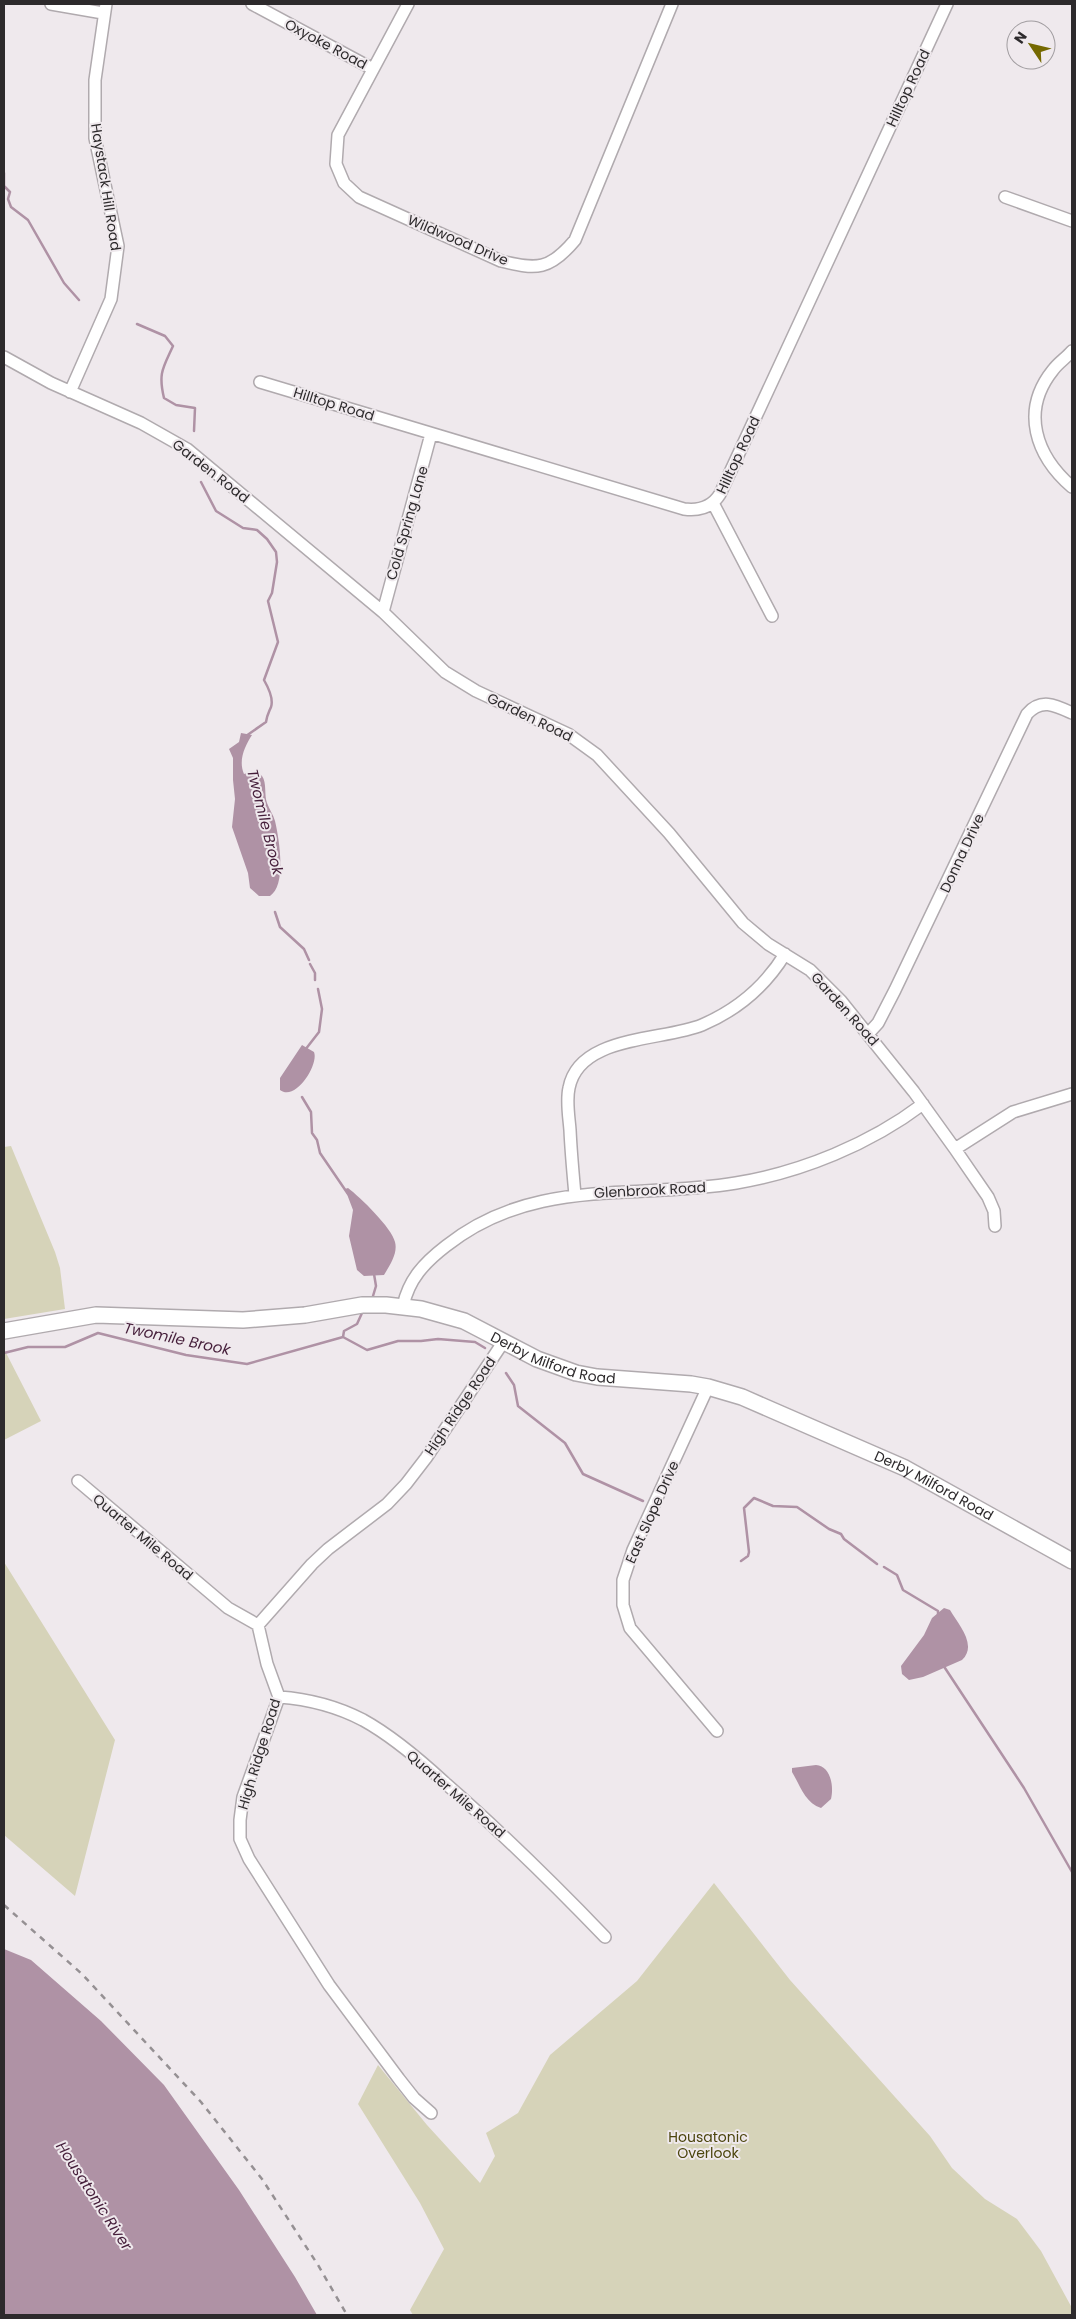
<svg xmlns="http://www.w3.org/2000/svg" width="1076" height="2319" viewBox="0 0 1076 2319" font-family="Poppins,sans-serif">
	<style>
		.green { fill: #d6d3b9 }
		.water { fill: #af92a5 }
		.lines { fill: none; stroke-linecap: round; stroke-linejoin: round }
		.stream { stroke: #af92a5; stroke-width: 2.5 }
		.minor-casing { stroke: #b0aaae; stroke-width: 14 }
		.secondary-casing { stroke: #b0aaae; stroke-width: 18 }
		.minor { stroke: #fff; stroke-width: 11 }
		.secondary { stroke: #fff; stroke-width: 15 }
		.rail { stroke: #959093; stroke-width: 2.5; stroke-dasharray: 6 6; stroke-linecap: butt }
		.labels { text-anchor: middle; stroke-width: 4; stroke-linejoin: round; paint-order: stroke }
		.street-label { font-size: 14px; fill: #2d2a2c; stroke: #efe9ed }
		.park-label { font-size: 14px; fill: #4c450d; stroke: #efe9ed }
		.water-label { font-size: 15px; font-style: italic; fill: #451e3a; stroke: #efe9ed }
	</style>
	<rect width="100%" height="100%" fill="#efe9ed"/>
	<path class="green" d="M11 1146 55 1252 60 1268 65 1309 4 1319V1147Z
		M4 1349 41 1421 4 1440Z
		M4 1562 115 1740 75 1896 4 1835Z
		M714 1883 790 1980 930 2136 952 2168 985 2199 1017 2219 1041 2251 1072 2308V2315H413L410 2310 444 2249 420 2203 358 2104 378 2065 427 2125 480 2183 495 2156 486 2133 518 2113 550 2055 637 1981Z"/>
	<path class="water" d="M241 733 252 735C245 746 238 760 244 774 250 772 257 771 262 776 267 783 264 795 267 803 269 809 273 814 275 821 279 838 287 885 270 896H259L250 888 248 873 232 827 235 799 233 780V758L229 749 239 742Z
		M302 1045 314 1052C319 1064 296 1102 280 1090V1078Z
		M348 1188C360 1197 392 1228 395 1242 398 1253 390 1265 384 1275L364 1276 357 1270 349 1236 353 1210 345 1189Z
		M944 1608 950 1610C958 1624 978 1645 962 1660L923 1677 909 1680 902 1674 901 1666 924 1635 932 1618Z
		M816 1765C831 1766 834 1787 831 1799L821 1808C805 1803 800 1785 792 1772V1768Z
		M4 1949 31 1960 101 2021 164 2085 239 2190 295 2277 317 2315H4Z"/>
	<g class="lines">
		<path class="stream" d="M4 173V186
			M4 186 10 192 8 199 11 207 28 220 64 283 79 300
			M137 324 165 336 173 346C163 368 158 373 164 398L176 405 195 408 194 431
			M201 482 216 511 243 528 257 530 267 539 276 552 277 562 272 593 268 601 278 642 264 680C268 687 274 698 271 707 269 712 267 715 266 722L246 736
			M275 912 280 927 304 949 309 960
			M310 964 315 973V980
			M305 1050 319 1032 322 1009 318 989
			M302 1097 311 1112 312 1133 317 1140 320 1153 348 1194
			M373 1296 376 1286 374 1274
			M343 1337 367 1350 398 1341H421L438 1339 475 1342 485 1348
			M343 1337 344 1331 357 1324 362 1313
			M4 1353 28 1347H65L98 1333 186 1355 247 1364 343 1337
			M506 1373 514 1385 518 1406 565 1443 583 1474 643 1501
			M741 1561 748 1556 749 1552 744 1508 754 1498 773 1506 797 1507 829 1529 841 1534 844 1539 877 1564
			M884 1567 897 1575 903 1590 938 1611V1614
			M943 1665 1024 1788 1072 1872"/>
		<defs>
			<path id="minor" d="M51 4 103 13
				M252 4 373 69
				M408 4 338 135 336 164 344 183 359 197 501 261C537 270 550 270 575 240L672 4
				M1005 197 1072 221
				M1072 351C1066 358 1058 363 1053 370 1020 411 1036 456 1072 487
				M4 357 51 383 141 423 187 449 383 612 445 672 476 691 568 734 597 755 669 833 743 923 768 944 810 970 841 1001 914 1092 955 1149 988 1197 994 1211 995 1226
				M260 382 684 509C699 511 712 507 720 494L947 4
				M70 392 111 299 118 246 95 138V80L106 4
				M713 503 772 616
				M383 612 431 434
				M868 1034 878 1023 895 990 1027 714C1041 698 1055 705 1072 713
				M955 1149 1013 1112 1072 1094
				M575 1195C573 1173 571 1152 570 1130 569 1117 566 1101 569 1088 579 1035 663 1041 702 1025 737 1010 766 985 785 954
				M403 1306C409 1279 424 1263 446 1246 534 1176 635 1200 736 1183 802 1172 870 1144 923 1104
				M708 1387 633 1550 623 1580V1605L630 1628 717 1731
				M78 1481 228 1608 258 1625
				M279 1697C307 1699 338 1707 363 1720 392 1736 419 1759 444 1782 500 1831 553 1883 605 1937
				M431 2113 414 2098 399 2079 329 1985 249 1859 240 1839V1820L243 1797 279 1697 267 1664 258 1625 312 1564 328 1549 387 1504 406 1484 426 1458 504 1341"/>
			<g id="secondary">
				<path id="s1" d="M4 1331 96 1315 243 1320 305 1315 362 1305H386L421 1309 464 1321 537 1359 576 1373 597 1377 691 1384 708 1387 742 1397 905 1468 1072 1561"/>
			</g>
		</defs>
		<use href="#minor" class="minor-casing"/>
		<use href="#secondary" class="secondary-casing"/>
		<use href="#minor" class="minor"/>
		<use href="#secondary" class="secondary"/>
		<path class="rail" d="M4 1905 82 1974 201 2102 262 2179 318 2265 347 2315"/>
	</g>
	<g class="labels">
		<g class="street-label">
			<text transform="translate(326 44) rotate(28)" y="5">Oxyoke Road</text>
			<text transform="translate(908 88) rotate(-65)" y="5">Hilltop Road</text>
			<text transform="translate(106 187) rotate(81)" y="5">Haystack Hill Road</text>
			<text transform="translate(458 240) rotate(23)" y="5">Wildwood Drive</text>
			<text transform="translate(334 404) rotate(17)" y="5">Hilltop Road</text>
			<text transform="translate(738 455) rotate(-65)" y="5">Hilltop Road</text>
			<text transform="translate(211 471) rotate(38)" y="5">Garden Road</text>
			<text transform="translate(407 523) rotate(-74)" y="5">Cold Spring Lane</text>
			<text transform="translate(530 717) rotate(26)" y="5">Garden Road</text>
			<text transform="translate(962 853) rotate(-65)" y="5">Donna Drive</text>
			<text transform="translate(845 1009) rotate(48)" y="5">Garden Road</text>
			<text transform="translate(650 1190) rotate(-3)" y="5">Glenbrook Road</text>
			<text dy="5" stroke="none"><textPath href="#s1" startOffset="562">Derby Milford Road</textPath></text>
			<text transform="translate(460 1406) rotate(-56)" y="5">High Ridge Road</text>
			<text dy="5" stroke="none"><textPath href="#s1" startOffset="968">Derby Milford Road</textPath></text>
			<text transform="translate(652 1512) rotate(-66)" y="5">East Slope Drive</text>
			<text transform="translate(143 1537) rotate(40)" y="5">Quarter Mile Road</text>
			<text transform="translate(259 1754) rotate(-73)" y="5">High Ridge Road</text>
			<text transform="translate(456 1794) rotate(41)" y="5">Quarter Mile Road</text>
		</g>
		<g class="park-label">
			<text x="708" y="2142">Housatonic<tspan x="708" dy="16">Overlook</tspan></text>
		</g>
		<g class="water-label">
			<text transform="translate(265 822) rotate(76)" y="5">Twomile Brook</text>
			<text transform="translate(177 1339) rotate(12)" y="5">Twomile Brook</text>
			<text transform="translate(94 2196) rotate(57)" y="5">Housatonic River</text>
		</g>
	</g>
	<rect width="1076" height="2319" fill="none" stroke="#2d2a2c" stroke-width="10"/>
	<g transform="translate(1031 45) rotate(305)"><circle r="24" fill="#efe9ed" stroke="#a19da0"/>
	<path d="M0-4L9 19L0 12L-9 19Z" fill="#756900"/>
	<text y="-8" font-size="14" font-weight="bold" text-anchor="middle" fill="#2d2a2c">N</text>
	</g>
</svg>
